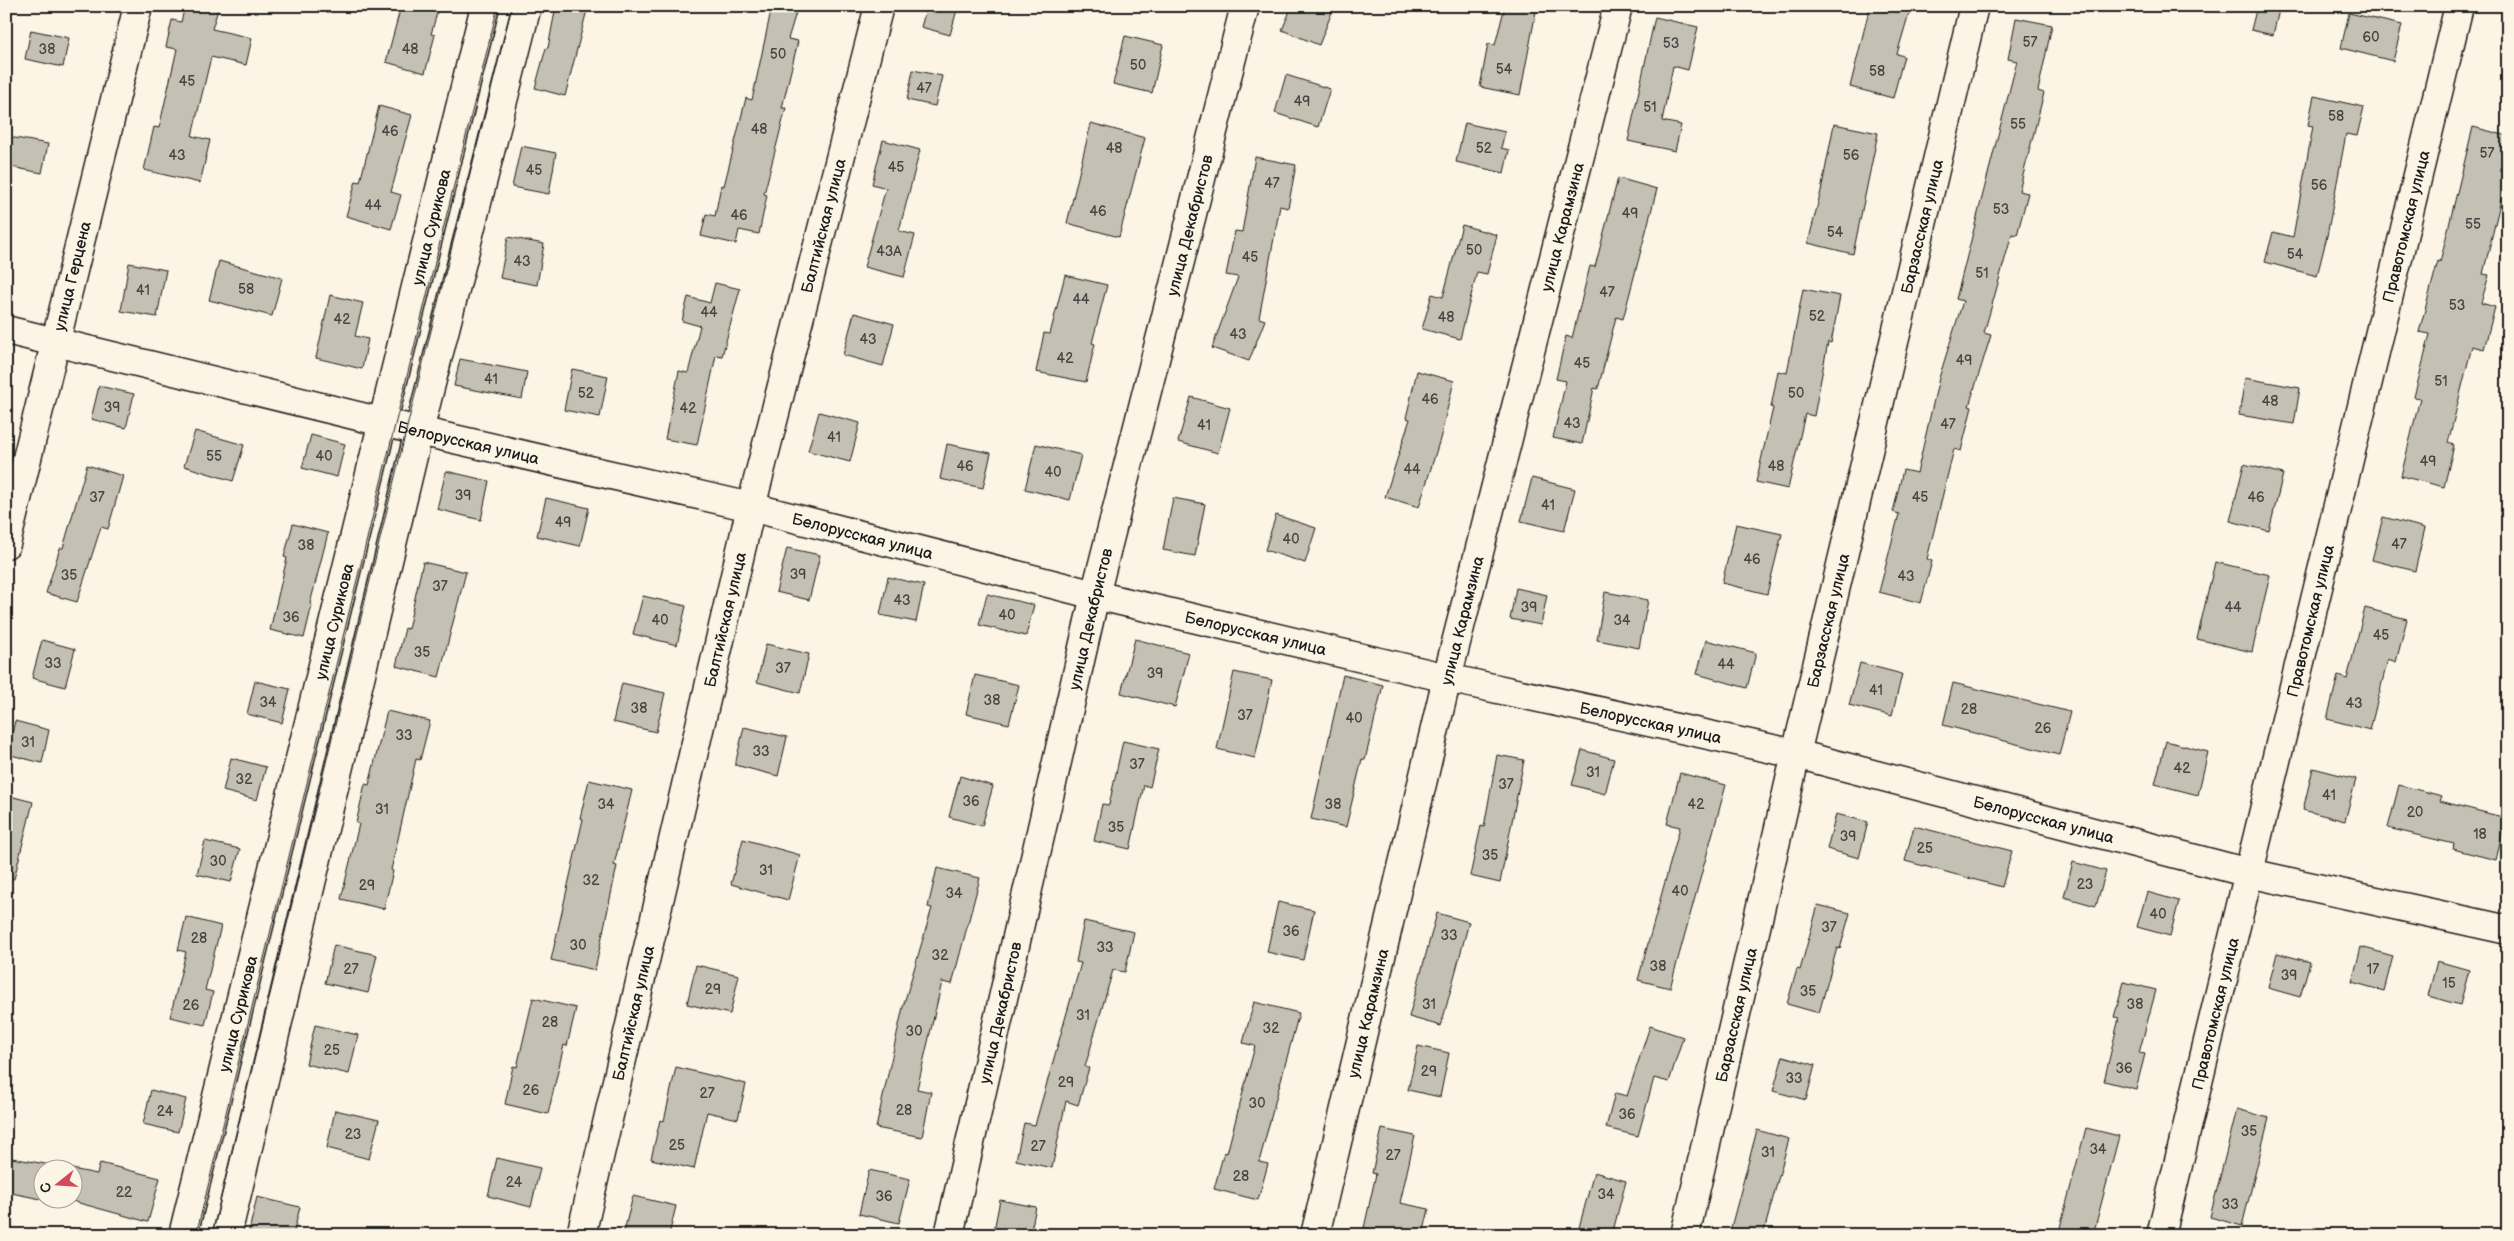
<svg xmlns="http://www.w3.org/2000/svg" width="2514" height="1241" viewBox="0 0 2514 1241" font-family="'Balsamiq Sans',sans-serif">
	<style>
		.building { fill: #c4c0b3; stroke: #1c1c1c }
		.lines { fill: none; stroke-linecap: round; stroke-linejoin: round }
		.minor-casing { stroke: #1c1c1c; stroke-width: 31 }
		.minor { stroke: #fcf5e5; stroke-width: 28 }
		.tram { stroke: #1c1c1c; stroke-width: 1 }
		.labels { text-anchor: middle; stroke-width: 5; stroke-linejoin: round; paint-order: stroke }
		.number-label { font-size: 14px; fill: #464542 }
		.street-label { font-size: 16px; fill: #1c1c1c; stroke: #fcf5e5 }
	</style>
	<rect width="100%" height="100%" fill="#fcf5e5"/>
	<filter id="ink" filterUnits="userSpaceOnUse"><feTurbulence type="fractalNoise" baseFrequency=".02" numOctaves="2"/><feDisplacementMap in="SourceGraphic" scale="10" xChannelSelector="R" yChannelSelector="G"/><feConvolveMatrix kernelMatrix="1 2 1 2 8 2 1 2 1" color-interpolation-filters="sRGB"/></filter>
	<g filter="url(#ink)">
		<path class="building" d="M185 6H219L212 29 252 38 246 65 211 57 192 136 210 140 200 183 144 170 154 127 159 128 177 49 166 47 172 20 181 22Z
			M401 6H439L431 34 435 35 425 73 386 62Z
			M556 6H588L565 96 535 88 546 48H548Z
			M772 6H798L788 39 798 41 782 108H786L764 194 767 195 759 234 739 230 736 244 701 236 706 214 715 216 721 185 724 186 746 98 752 100Z
			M927 6H958L950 35 921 27Z
			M1292 6H1319L1332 12 1319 45 1282 30Z
			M1505 6H1537L1520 95 1480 87 1488 44 1495 45Z
			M1870 6H1911L1897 54 1904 56 1893 98 1850 87Z
			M2257 6H2280L2273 35 2251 30Z
			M2349 13 2402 25 2393 61 2341 48Z
			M1655 17 1698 27 1688 70 1673 66 1662 121 1681 125 1675 151 1628 141Z
			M2016 18 2052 25 2038 91 2044 93 2019 191 2028 193 2017 235 2012 234 1984 333 1991 335 1969 406 1972 407 1961 451 1954 449 1927 559 1932 561 1921 603 1879 592 1899 514 1893 512 1903 470 1917 473 1939 378 1963 301 1956 299 2017 61 2008 59Z
			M31 30 69 38 63 67 25 59Z
			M1125 36 1163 45 1152 93 1113 84Z
			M913 70 942 76 935 106 907 100Z
			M1286 75 1330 89 1318 127 1275 113Z
			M2314 96 2364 107 2357 136 2346 134 2327 236 2317 276 2265 262 2273 232 2293 237 2313 126 2308 125Z
			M379 106 412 115 391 192 401 195 391 229 346 216 356 181 360 182Z
			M1091 123 1145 138 1119 237 1067 223Z
			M1465 123 1505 132 1501 148 1509 150 1504 173 1456 162Z
			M1834 124 1878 133 1853 254 1808 243 1821 191Z
			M2473 127 2508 136V170L2483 274 2489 275 2481 303 2495 307 2484 349 2472 346 2448 443 2454 445 2444 487 2401 476 2420 398 2414 397 2430 334 2419 332 2438 261 2440 262Z
			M10 137 48 144 42 173 6 166Z
			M883 140 920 150 899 231 915 235 904 277 864 267 886 188 872 184Z
			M521 146 556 153 549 194 512 187Z
			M1255 157 1296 165 1288 208 1280 206 1259 318 1265 320 1249 361 1212 348 1238 277 1226 275 1235 231 1242 232Z
			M1618 178 1657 189 1623 319 1616 317 1598 389 1594 388 1582 444 1553 438 1566 381 1556 379 1566 336 1572 338 1590 266 1595 267Z
			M1462 225 1497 235 1487 274 1477 272 1460 339 1422 329 1432 294 1443 297Z
			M508 237 544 244 537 285 500 278Z
			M219 261 282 278 272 316 209 300Z
			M129 263 166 270 157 317 121 311Z
			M1065 275 1107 285 1092 343 1095 344 1086 382 1036 372 1044 333 1050 334Z
			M715 283 740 289 722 356 716 355 697 445 665 439 679 371 688 373 700 326 682 321 688 297 710 303Z
			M1803 289 1840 296 1831 343 1828 342 1814 416 1805 414 1788 489 1756 482 1773 408 1771 407 1778 371 1787 373Z
			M330 295 363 303 355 336 368 339 362 369 316 358Z
			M854 313 894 324 883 366 843 355Z
			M460 359 527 372 522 399 454 386Z
			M572 369 608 376 600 417 564 410Z
			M1417 371 1454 381 1440 439 1419 507 1385 497 1410 419 1406 418Z
			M2245 378 2300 388 2294 424 2239 415Z
			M99 386 134 394 126 428 91 419Z
			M1191 397 1230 408 1218 453 1178 442Z
			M819 412 860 423 850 462 808 451Z
			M195 431 244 445 233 481 184 466Z
			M311 435 345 444 337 477 302 468Z
			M947 444 991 453 983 488 940 479Z
			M1036 444 1081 455 1070 500 1025 489Z
			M2244 464 2283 474 2269 531 2230 521Z
			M87 465 123 476 108 529 101 527 77 602 46 593 60 548H63Z
			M446 471 489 481 481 520 437 509Z
			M1532 478 1575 489 1564 531 1521 521Z
			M546 498 589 508 580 546 537 536Z
			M1173 498 1205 504 1195 556 1163 550Z
			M1276 515 1316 528 1305 563 1265 550Z
			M2383 517 2425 528 2415 571 2372 560Z
			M293 524 328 533 310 604 312 605 304 638 270 630 287 558 284 557Z
			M1736 524 1782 534 1767 594 1722 583Z
			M787 548 820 555 809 600 776 592Z
			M423 562 466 572 439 677 396 666 405 628 408 629Z
			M2215 562 2270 575 2252 652 2197 639Z
			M888 577 924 585 916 622 880 615Z
			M1516 588 1547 595 1541 625 1510 619Z
			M1605 592 1648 600 1639 648 1597 640Z
			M987 594 1034 605 1026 636 979 625Z
			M643 596 686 606 677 645 633 634Z
			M2365 608 2407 619 2396 662 2388 659 2370 730 2327 719 2338 676 2347 679Z
			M1135 639 1189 653 1175 707 1121 693Z
			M42 640 75 649 65 687 32 678Z
			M1706 640 1756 653 1747 688 1697 674Z
			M766 644 809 654 800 693 757 682Z
			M1860 663 1902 674 1892 716 1849 705Z
			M1234 672 1272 680 1255 758 1217 749Z
			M975 675 1019 685 1009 724 966 714Z
			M1343 675 1383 685 1365 760 1362 759 1346 827 1311 819Z
			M255 681 290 689 282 723 247 714Z
			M622 683 665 693 656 732 613 722Z
			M1953 683 2070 712 2059 755 1943 725Z
			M387 711 430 721 420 760 416 759 391 870 393 871 384 909 341 899 359 824 356 823 365 784 369 785Z
			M15 721 49 730 42 763 7 754Z
			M744 727 787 737 778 776 735 765Z
			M1123 741 1159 749 1150 787 1144 785 1130 849 1094 841 1102 804 1109 805Z
			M2166 741 2208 752 2198 795 2155 784Z
			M1582 750 1614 759 1605 794 1572 785Z
			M1497 755 1524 760 1500 883 1470 876 1481 826 1484 827Z
			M231 758 266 767 257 800 223 791Z
			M2313 768 2356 779 2345 821 2303 810Z
			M1680 773 1726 785 1670 988 1638 980 1680 827 1667 824Z
			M960 776 993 786 982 826 949 817Z
			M589 780 632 790 614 865 617 866 595 970 551 960 583 819 580 818Z
			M2399 785 2442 796 2440 801 2506 818 2496 860 2453 849 2454 844 2388 828Z
			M6 795 33 802 14 879 6 878Z
			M1836 814 1868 822 1859 858 1827 849Z
			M1914 826 2012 851 2002 887 1905 861Z
			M743 839 800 855 788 900 731 884Z
			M205 841 240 849 231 882 197 874Z
			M2073 862 2106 871 2096 906 2064 897Z
			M937 868 980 878 952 984 942 982 917 1089 931 1092 922 1137 876 1128 903 1007 932 908 928 907Z
			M2147 892 2179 901 2170 936 2137 927Z
			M1278 902 1314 910 1303 960 1267 952Z
			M1818 905 1850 913 1840 949 1837 948 1819 1013 1787 1004 1797 969 1800 970Z
			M1437 913 1469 922 1441 1026 1409 1017Z
			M186 917 221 926 205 990 213 992 205 1025 170 1017 186 952 178 950Z
			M1084 921 1134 932 1125 972 1113 970 1085 1067 1089 1068 1078 1105 1066 1101 1052 1168 1016 1160 1024 1123 1035 1125 1081 963 1076 962Z
			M334 945 377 955 368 993 325 983Z
			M2361 947 2393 956 2384 991 2352 982Z
			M2277 953 2310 962 2300 997 2268 988Z
			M2437 961 2469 970 2460 1005 2428 996Z
			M696 965 739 975 730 1014 687 1004Z
			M2124 982 2156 990 2139 1053 2145 1054 2136 1089 2104 1081 2119 1018 2114 1017Z
			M533 998 576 1008 567 1046 564 1045 548 1114 505 1104 513 1066 517 1067Z
			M1254 1002 1299 1013 1259 1162 1268 1164 1258 1200 1214 1189 1224 1152 1227 1153 1255 1046 1243 1043Z
			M315 1025 358 1035 349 1074 306 1064Z
			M1650 1026 1683 1037 1669 1082 1654 1078 1638 1136 1606 1128 1615 1093 1627 1096Z
			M1418 1046 1449 1053 1440 1097 1408 1090Z
			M1783 1056 1815 1065 1806 1100 1773 1091Z
			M676 1067 746 1084 738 1119 707 1112 694 1169 651 1159 660 1120 664 1121Z
			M151 1090 186 1099 178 1132 143 1124Z
			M2237 1109 2269 1118 2242 1226 2210 1217Z
			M335 1110 379 1120 369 1159 327 1148Z
			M2086 1128 2119 1136 2093 1235H2058Z
			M1382 1129 1415 1136 1400 1203 1429 1209 1423 1235H1397L1364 1228 1376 1174 1372 1173Z
			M1757 1130 1789 1139 1763 1235H1729Z
			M6 1157 68 1168H42V1198H57L56 1202 6 1192Z
			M497 1158 540 1168 531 1207 488 1196Z
			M100 1163 160 1178 148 1222 61 1198H72V1169L97 1174Z
			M869 1170 910 1179 899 1223 859 1214Z
			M1594 1172 1626 1181 1612 1235H1577Z
			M633 1196 676 1206 669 1235H623Z
			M257 1197 300 1207 293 1235H248Z
			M1000 1200 1036 1207 1030 1235H993Z"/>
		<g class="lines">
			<defs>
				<g id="minor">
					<path id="s1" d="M6 330 419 431 751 507 1095 595 1447 678 1796 754 2249 873 2508 930"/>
					<path id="s2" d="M6 544 138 6"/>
					<path id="s3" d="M183 1235 485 6"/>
					<path d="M227 1235 419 431 527 6"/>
					<path id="s4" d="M581 1235 751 507 879 6"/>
					<path id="s5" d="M949 1235 1095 595 1245 6"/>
					<path id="s6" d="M1315 1235 1447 678 1618 6"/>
					<path id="s7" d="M1685 1235 1796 754 1974 6"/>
					<path id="s8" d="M2161 1235 2459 6"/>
				</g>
			</defs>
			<use href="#minor" class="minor-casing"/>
			<use href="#minor" class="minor"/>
			<path class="tram" d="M196 1235 498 6
				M212 1235 407 427 512 6"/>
		</g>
	</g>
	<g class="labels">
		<g class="number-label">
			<text x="2371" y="42">60</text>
			<text x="2030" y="47">57</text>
			<text x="1671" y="48">53</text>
			<text x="47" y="54">38</text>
			<text x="410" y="54">48</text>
			<text x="778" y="59">50</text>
			<text x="1138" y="70">50</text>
			<text x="1504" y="74">54</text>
			<text x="1877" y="76">58</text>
			<text x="187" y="86">45</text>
			<text x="924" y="93">47</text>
			<text x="1302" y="106">49</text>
			<text x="1650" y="112">51</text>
			<text x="2336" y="121">58</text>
			<text x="2018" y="129">55</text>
			<text x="759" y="134">48</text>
			<text x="390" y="136">46</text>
			<text x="1114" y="153">48</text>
			<text x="1484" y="153">52</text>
			<text x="2487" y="158">57</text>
			<text x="177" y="160">43</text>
			<text x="1851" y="160">56</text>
			<text x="896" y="172">45</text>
			<text x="534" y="175">45</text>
			<text x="1272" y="188">47</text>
			<text x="2319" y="190">56</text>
			<text x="373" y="210">44</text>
			<text x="2001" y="214">53</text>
			<text x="1098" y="216">46</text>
			<text x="1630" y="218">49</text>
			<text x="739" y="220">46</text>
			<text x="2473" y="229">55</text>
			<text x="1835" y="237">54</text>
			<text x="1474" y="255">50</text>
			<text x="889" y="256">43А</text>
			<text x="2295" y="259">54</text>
			<text x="1250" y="262">45</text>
			<text x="522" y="266">43</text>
			<text x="1982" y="278">51</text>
			<text x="246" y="294">58</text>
			<text x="143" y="295">41</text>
			<text x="1607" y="297">47</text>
			<text x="1081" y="304">44</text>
			<text x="2457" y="310">53</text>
			<text x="709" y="317">44</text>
			<text x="1817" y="321">52</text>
			<text x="1446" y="322">48</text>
			<text x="342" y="324">42</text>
			<text x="1238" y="339">43</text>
			<text x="868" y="344">43</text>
			<text x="1065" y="363">42</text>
			<text x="1964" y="365">49</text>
			<text x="1582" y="368">45</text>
			<text x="491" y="384">41</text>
			<text x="2441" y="386">51</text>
			<text x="586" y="398">52</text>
			<text x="1796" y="398">50</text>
			<text x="1430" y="404">46</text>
			<text x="2270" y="406">48</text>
			<text x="112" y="412">39</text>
			<text x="688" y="413">42</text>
			<text x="1572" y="428">43</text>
			<text x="1948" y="429">47</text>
			<text x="1204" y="430">41</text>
			<text x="834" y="442">41</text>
			<text x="214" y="461">55</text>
			<text x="324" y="461">40</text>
			<text x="2428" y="466">49</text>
			<text x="965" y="471">46</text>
			<text x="1776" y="471">48</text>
			<text x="1412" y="474">44</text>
			<text x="1053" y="477">40</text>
			<text x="463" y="500">39</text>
			<text x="97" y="502">37</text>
			<text x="1920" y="502">45</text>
			<text x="2256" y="502">46</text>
			<text x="1548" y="510">41</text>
			<text x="563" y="527">49</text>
			<text x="1291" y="544">40</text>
			<text x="2399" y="549">47</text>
			<text x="306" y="550">38</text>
			<text x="1752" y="564">46</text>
			<text x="798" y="579">39</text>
			<text x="69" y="580">35</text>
			<text x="1906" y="581">43</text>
			<text x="440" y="591">37</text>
			<text x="902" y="605">43</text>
			<text x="1529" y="612">39</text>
			<text x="2233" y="612">44</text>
			<text x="1007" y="620">40</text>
			<text x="291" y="622">36</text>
			<text x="660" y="625">40</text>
			<text x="1622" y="625">34</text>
			<text x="2381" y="640">45</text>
			<text x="422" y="657">35</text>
			<text x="53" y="668">33</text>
			<text x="1726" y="669">44</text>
			<text x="783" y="673">37</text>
			<text x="1155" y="678">39</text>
			<text x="1876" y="695">41</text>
			<text x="992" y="705">38</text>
			<text x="268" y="707">34</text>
			<text x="2354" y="708">43</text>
			<text x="639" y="713">38</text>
			<text x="1969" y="714">28</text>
			<text x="1245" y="720">37</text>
			<text x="1354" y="723">40</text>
			<text x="2043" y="733">26</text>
			<text x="404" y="740">33</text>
			<text x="28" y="747">31</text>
			<text x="761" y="756">33</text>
			<text x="1137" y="769">37</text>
			<text x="2182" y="773">42</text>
			<text x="1593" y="777">31</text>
			<text x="244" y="784">32</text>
			<text x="1506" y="789">37</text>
			<text x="2329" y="800">41</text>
			<text x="971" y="806">36</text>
			<text x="606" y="809">34</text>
			<text x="1333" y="809">38</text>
			<text x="1696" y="809">42</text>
			<text x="382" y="814">31</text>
			<text x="2415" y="817">20</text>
			<text x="1116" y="832">35</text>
			<text x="2480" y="839">18</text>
			<text x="1848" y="841">39</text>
			<text x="1925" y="853">25</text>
			<text x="1490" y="860">35</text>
			<text x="218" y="866">30</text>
			<text x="766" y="875">31</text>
			<text x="591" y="885">32</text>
			<text x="2085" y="889">23</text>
			<text x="367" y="890">29</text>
			<text x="1680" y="896">40</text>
			<text x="954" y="898">34</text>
			<text x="2158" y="919">40</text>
			<text x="1829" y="932">37</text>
			<text x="1291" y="936">36</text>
			<text x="1449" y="940">33</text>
			<text x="199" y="943">28</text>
			<text x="578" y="950">30</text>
			<text x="1105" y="952">33</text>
			<text x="940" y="960">32</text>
			<text x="1658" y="971">38</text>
			<text x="351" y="974">27</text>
			<text x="2373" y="974">17</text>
			<text x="2289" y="980">39</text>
			<text x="2449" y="988">15</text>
			<text x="713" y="994">29</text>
			<text x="1808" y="996">35</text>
			<text x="1429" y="1009">31</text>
			<text x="2135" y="1009">38</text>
			<text x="191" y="1010">26</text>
			<text x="1083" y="1020">31</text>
			<text x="550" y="1027">28</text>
			<text x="1271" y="1033">32</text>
			<text x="914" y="1036">30</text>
			<text x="332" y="1055">25</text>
			<text x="2124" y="1073">36</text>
			<text x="1429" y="1076">29</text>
			<text x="1794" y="1083">33</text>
			<text x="1066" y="1087">29</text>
			<text x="531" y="1095">26</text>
			<text x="707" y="1098">27</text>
			<text x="1257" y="1108">30</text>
			<text x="904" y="1115">28</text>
			<text x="165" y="1116">24</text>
			<text x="1627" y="1119">36</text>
			<text x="2249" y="1136">35</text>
			<text x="353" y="1139">23</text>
			<text x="677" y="1150">25</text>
			<text x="1038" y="1151">27</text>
			<text x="2098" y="1154">34</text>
			<text x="1768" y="1157">31</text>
			<text x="1393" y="1160">27</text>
			<text x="1241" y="1181">28</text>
			<text x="514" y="1187">24</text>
			<text x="124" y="1197">22</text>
			<text x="1606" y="1199">34</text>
			<text x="884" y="1201">36</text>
			<text x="2230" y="1209">33</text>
		</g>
		<g class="street-label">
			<text dy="6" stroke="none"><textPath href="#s4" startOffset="1038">Балтийская улица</textPath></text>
			<text dy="6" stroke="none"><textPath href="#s5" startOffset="1038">улица Декабристов</textPath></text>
			<text dy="6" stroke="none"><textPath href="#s7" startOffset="1036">Барзасская улица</textPath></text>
			<text dy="6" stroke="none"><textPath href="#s3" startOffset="1038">улица Сурикова</textPath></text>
			<text dy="6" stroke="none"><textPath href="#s6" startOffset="1038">улица Карамзина</textPath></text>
			<text dy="6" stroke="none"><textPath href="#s8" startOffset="1038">Правотомская улица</textPath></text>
			<text dy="6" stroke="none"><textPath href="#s2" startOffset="276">улица Герцена</textPath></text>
			<text dy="6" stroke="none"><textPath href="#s1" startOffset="476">Белорусская улица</textPath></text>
			<text dy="6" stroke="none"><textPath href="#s1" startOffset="881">Белорусская улица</textPath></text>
			<text dy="6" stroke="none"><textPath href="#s4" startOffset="632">Балтийская улица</textPath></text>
			<text dy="6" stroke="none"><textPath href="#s5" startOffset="632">улица Декабристов</textPath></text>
			<text dy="6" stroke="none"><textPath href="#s6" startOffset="632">улица Карамзина</textPath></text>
			<text dy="6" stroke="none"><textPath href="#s3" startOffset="632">улица Сурикова</textPath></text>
			<text dy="6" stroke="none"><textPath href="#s7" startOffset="631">Барзасская улица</textPath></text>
			<text dy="6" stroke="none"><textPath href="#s8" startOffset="632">Правотомская улица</textPath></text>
			<text dy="6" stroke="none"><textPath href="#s1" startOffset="1286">Белорусская улица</textPath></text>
			<text dy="6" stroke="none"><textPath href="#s1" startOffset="1691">Белорусская улица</textPath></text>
			<text dy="6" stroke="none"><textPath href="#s1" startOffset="2096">Белорусская улица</textPath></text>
			<text dy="6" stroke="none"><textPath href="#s6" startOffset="228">улица Карамзина</textPath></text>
			<text dy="6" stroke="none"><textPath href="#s3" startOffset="228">улица Сурикова</textPath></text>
			<text dy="6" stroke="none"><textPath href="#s4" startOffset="228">Балтийская улица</textPath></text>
			<text dy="6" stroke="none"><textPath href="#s5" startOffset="228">улица Декабристов</textPath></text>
			<text dy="6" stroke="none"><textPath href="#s7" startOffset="226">Барзасская улица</textPath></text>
			<text dy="6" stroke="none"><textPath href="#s8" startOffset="228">Правотомская улица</textPath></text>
		</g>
	</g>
	<rect width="2514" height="1241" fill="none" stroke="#fcf5e5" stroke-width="25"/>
	<rect x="12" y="12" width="2489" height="1216" fill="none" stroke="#1c1c1c" stroke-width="2" filter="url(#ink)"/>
	<g transform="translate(58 1184) rotate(253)"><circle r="24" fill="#fcf5e5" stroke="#a29e95"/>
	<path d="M0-4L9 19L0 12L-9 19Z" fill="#d1495b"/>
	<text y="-8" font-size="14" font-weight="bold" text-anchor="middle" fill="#1c1c1c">С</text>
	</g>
</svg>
